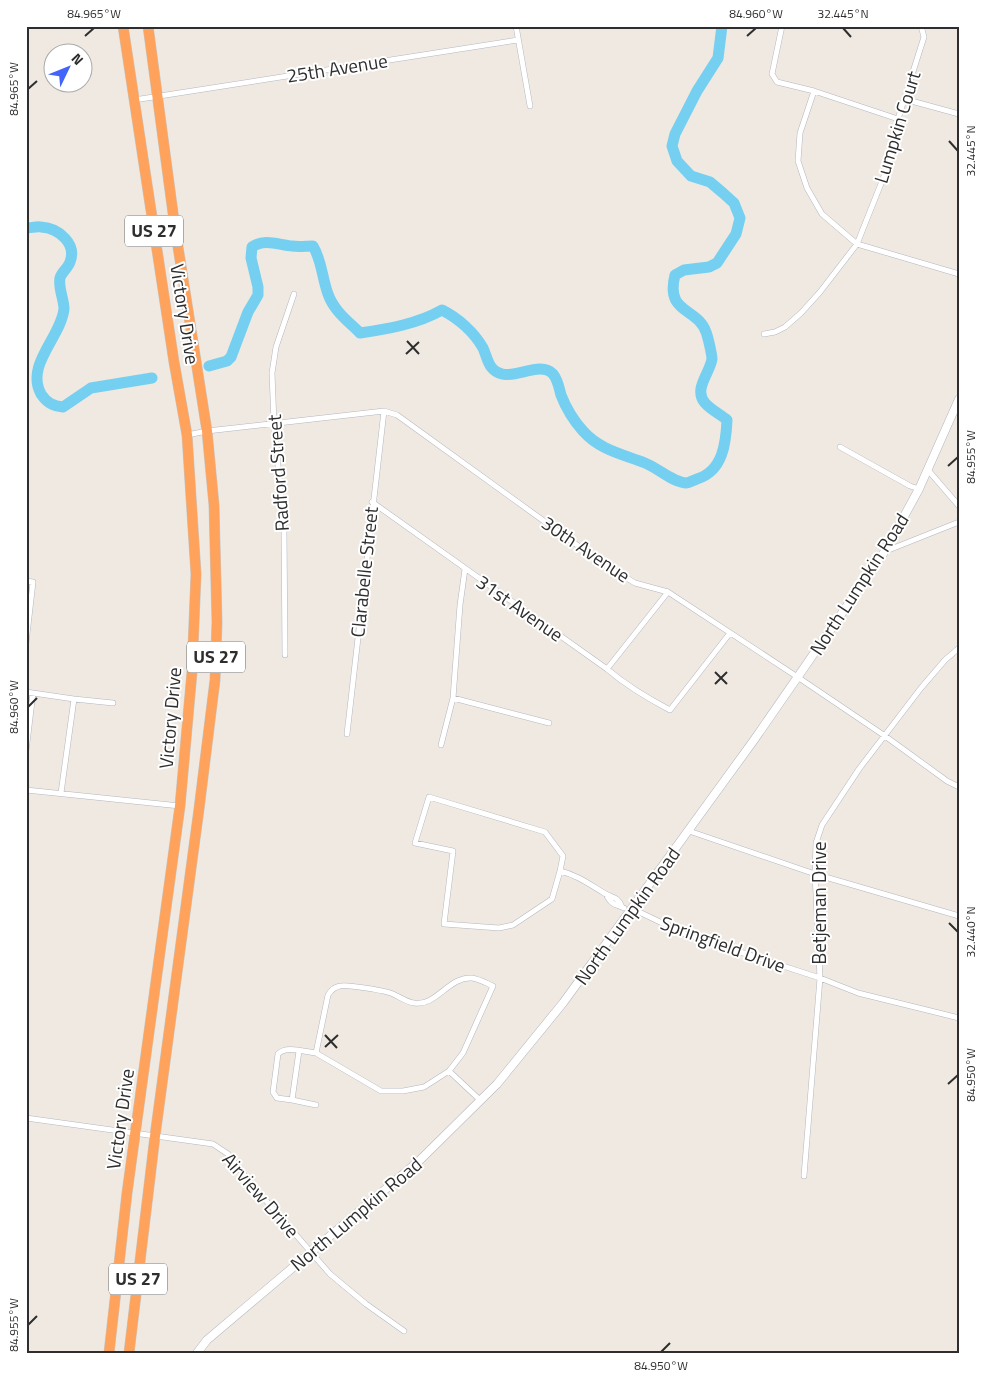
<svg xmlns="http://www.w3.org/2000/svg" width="985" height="1379" viewBox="0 0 985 1379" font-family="'Titillium Web',sans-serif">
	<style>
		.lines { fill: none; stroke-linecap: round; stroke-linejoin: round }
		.river { stroke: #75cff0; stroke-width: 11 }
		.street-casing { stroke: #b4b7c1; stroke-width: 6 }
		.secondary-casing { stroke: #b4b7c1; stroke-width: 9 }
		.highway-casing { stroke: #c9c9c9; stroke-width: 11 }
		.street { stroke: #fff; stroke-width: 5 }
		.secondary { stroke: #fff; stroke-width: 8 }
		.highway { stroke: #ffa35c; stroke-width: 10 }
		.ticks { fill: none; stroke: #2e2e2e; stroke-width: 2 }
		.labels { text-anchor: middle; stroke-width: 4; stroke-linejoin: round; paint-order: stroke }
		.shield { fill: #fff; stroke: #6d6d6d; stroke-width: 1 }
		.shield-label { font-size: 18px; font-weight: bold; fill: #2e2e2e }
		.street-label { font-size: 19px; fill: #2e2e2e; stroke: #fff }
		.neatline { fill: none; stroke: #2e2e2e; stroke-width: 2 }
		.ticks-label { font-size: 12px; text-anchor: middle; fill: #2e2e2e }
	</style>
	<rect width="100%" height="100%" fill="#efe9e1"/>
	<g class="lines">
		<path class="river" d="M26 228C31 228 37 226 41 227 59 228 77 244 70 262 68 268 61 273 60 278 58 288 64 299 64 309 61 337 25 365 41 394 47 403 53 406 63 407L91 388 152 378
			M209 366 227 361 231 357 248 312 258 295V287L251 258 252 247C264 238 279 245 292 246 299 247 306 246 313 246 322 261 322 278 328 294 334 311 348 321 360 333 388 329 417 324 442 310 458 318 474 332 483 348 488 359 488 370 502 374 517 378 541 361 553 374 558 380 559 388 561 395 566 408 574 421 583 431 600 450 622 454 645 463 658 468 672 482 686 483 689 483 694 480 697 479 723 471 726 443 727 420 721 415 710 409 705 403 693 389 710 373 712 359 712 355 708 337 706 332 697 307 665 314 675 275L684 270 709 267 717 263 736 234 740 218 734 203 723 193 710 182 691 176 677 161 672 146 675 134 697 91 718 58 722 26"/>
		<defs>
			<path id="street" d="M516 26 530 106
				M782 26 772 74 777 82 814 91 898 119
				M814 91 800 133 798 161 807 188 822 214 857 244 959 274
				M904 99 959 114
				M134 100 518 40
				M764 334 775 332 785 327 801 313 820 292 857 244 892 156 898 119 924 37 921 26
				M187 435 207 431 384 411 397 415 602 563 635 583 668 592 799 678 885 736 947 781 959 787
				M840 447 910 486 919 489
				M928 470 959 506
				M372 502 607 669C627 686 647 698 670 710L730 633
				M886 551 959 522
				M26 581 33 582 26 643
				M285 655 284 530 274 423 272 373 276 347 294 294
				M607 669 668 592
				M26 692 74 699 61 793
				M453 698 549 723
				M74 699 113 703
				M347 734 384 411
				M441 745 453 698 460 605 465 569
				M26 751 33 693
				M26 790 180 806
				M689 831 815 874 959 916
				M560 871 552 899 513 925 499 928 444 924 453 851 415 843 429 797 545 832 563 856 560 871C577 875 589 884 604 893 612 898 618 896 622 907
				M606 894C611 905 615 904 624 908
				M633 909 685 934 820 978 858 993 959 1018
				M299 1051 292 1100 277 1098 273 1092 278 1054C286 1045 305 1052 316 1053
				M449 1071 424 1087 403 1091H381L316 1053 328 995C331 990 334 987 340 986 346 984 387 991 393 994 400 997 406 1002 414 1003 436 1007 449 976 472 978 479 979 486 983 493 986L463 1053 449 1071 480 1100
				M292 1100 316 1105
				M26 1118 213 1144 228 1154 249 1181 330 1274 366 1304 404 1331
				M804 1176 820 978 815 874 816 843 822 825 859 769 921 688 945 660 959 648"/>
			<path id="secondary" d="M197 1353 207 1340 420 1160 497 1084 563 1003 754 740 885 551 919 489 959 399"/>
			<path id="highway" d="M109 1353 127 1193 180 806 192 672 196 574 187 435 174 362 123 26
				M129 1353 155 1136 199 809 215 680 217 622 214 505 207 431 175 228 148 26"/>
		</defs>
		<use href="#street" class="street-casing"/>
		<use href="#secondary" class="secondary-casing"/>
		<use href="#highway" class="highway-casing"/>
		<use href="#street" class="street"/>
		<use href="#secondary" class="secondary"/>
		<use href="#highway" class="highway"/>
	</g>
	<path class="ticks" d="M843 28 851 37M85 36 94 28M747 36 756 28M28 89 37 81M949 141 958 151M407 341 419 354M406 354 419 342M948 466 958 457M715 672 727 684M715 684 727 672M28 707 37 698M949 923 958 932M325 1035 337 1048M325 1047 338 1035M948 1084 958 1075M28 1325 37 1316M661 1352 670 1343"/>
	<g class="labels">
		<g class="shield">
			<rect x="125" y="215.5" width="58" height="31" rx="4"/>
			<rect x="187" y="641.5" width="58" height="31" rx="4"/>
			<rect x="109" y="1263.5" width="58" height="31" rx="4"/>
		</g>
		<g class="shield-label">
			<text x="154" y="237">US 27</text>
			<text x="216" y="663">US 27</text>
			<text x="138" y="1285">US 27</text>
		</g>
		<g class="street-label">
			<text transform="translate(337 68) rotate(-9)" y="7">25th Avenue</text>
			<text transform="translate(897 127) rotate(-73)" y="7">Lumpkin Court</text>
			<text transform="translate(185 314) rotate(81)" y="7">Victory Drive</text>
			<text transform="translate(278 473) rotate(-94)" y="7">Radford Street</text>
			<text transform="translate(586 549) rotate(34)" y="7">30th Avenue</text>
			<text transform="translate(364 572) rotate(-84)" y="7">Clarabelle Street</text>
			<text transform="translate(859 584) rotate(-57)" y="7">North Lumpkin Road</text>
			<text transform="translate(520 608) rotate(35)" y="7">31st Avenue</text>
			<text transform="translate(170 718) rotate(-85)" y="7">Victory Drive</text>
			<text transform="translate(819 903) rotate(-90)" y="7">Betjeman Drive</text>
			<text transform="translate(627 916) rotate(-54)" y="7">North Lumpkin Road</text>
			<text transform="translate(723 944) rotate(20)" y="7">Springfield Drive</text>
			<text transform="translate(120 1119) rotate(-82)" y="7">Victory Drive</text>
			<text transform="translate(261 1195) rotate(49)" y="7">Airview Drive</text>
			<text transform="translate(356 1214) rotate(-40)" y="7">North Lumpkin Road</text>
		</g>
	</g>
	<rect width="985" height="1379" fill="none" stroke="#ffffff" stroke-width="55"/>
	<g transform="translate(68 68) rotate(47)"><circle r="24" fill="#ffffff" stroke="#ababab"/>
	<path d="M0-4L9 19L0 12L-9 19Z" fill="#4264fb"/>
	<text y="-8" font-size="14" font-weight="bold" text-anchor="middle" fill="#2e2e2e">N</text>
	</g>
	<rect x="28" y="28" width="930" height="1324" class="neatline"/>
	<g class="ticks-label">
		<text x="94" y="18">84.965°W</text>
		<text x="756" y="18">84.960°W</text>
		<text x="843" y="18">32.445°N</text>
		<text transform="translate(14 89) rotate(-90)" y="4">84.965°W</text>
		<text transform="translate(971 151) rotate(-90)" y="4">32.445°N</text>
		<text transform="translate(971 457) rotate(-90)" y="4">84.955°W</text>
		<text transform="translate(14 707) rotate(-90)" y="4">84.960°W</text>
		<text transform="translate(971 932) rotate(-90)" y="4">32.440°N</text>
		<text transform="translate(971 1075) rotate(-90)" y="4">84.950°W</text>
		<text transform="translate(14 1325) rotate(-90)" y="4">84.955°W</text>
		<text x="661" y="1370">84.950°W</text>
	</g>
</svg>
